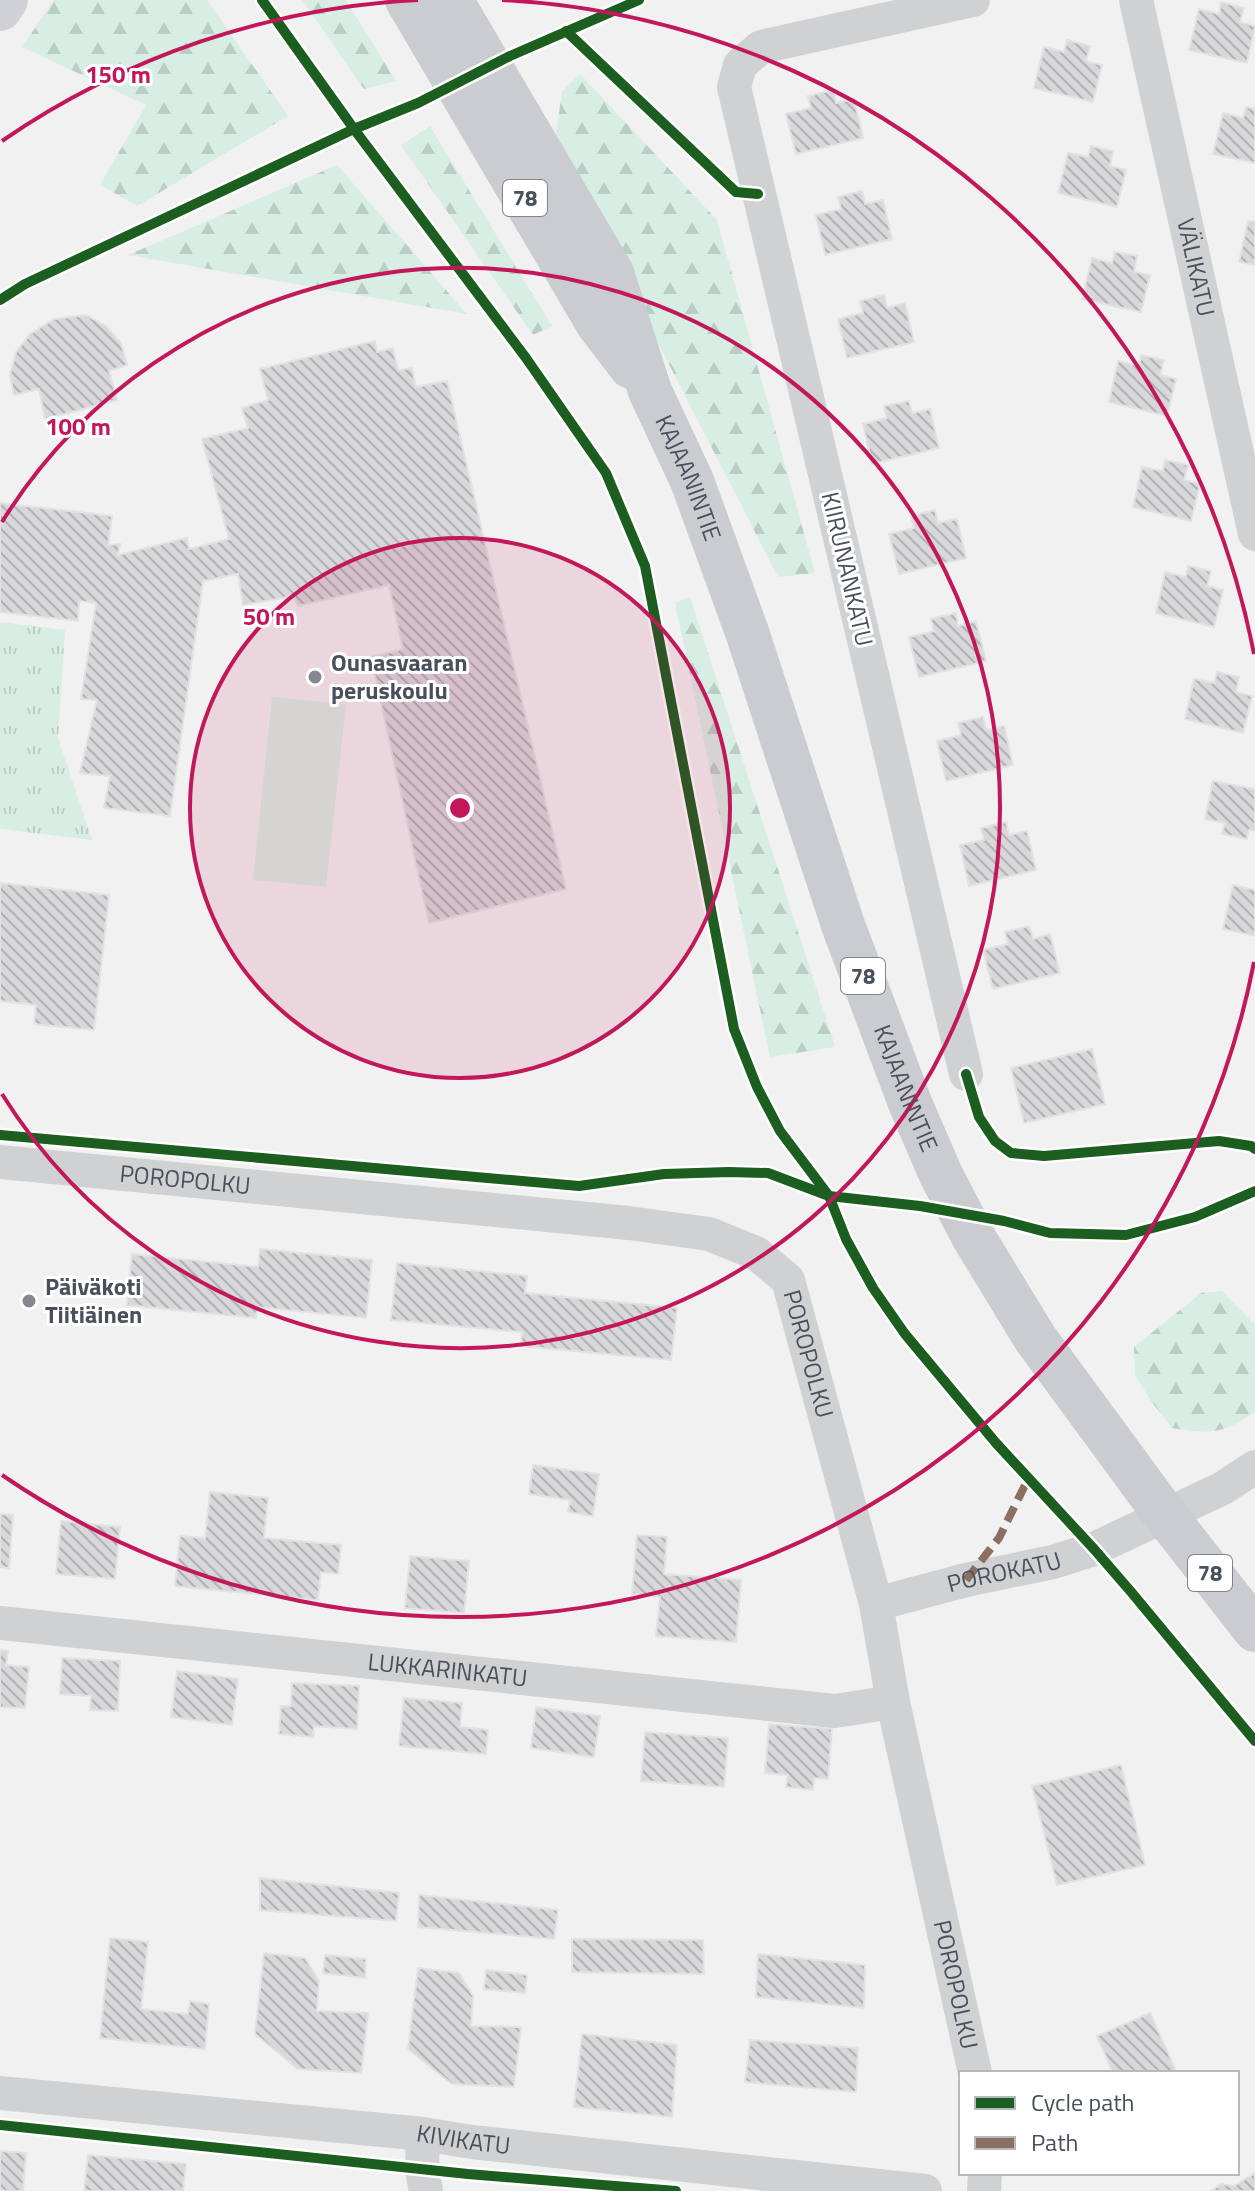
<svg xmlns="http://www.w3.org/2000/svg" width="1255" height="2191" viewBox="0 0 1255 2191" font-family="'Titillium Web',sans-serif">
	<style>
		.grass { fill: url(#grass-tufts) }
		.forest { fill: url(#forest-firs) }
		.pitch { fill: #d8eee4 }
		.building { fill: url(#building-back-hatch); stroke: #e2e2e3; stroke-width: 2 }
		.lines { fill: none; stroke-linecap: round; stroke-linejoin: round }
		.street { stroke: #d0d1d3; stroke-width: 34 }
		.secondary { stroke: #d0d1d4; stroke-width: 44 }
		.primary { stroke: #caccd0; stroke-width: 44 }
		.quiet { stroke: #8d6e63; stroke-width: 8; stroke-dasharray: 16 8; stroke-linecap: butt }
		.cycleway-casing { stroke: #fff; stroke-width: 15 }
		.cycleway { stroke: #1b5e20; stroke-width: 10 }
		.ring { fill: none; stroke: #c2185b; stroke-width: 4 }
		.poi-dot { fill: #848890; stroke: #fff; stroke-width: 3 }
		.labels { text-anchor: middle; stroke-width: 6; stroke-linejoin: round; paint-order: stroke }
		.shield { fill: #fff; stroke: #80848c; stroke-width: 2 }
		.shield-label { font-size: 22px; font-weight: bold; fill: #494f5b }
		.street-label { font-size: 24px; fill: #494f5b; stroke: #fff }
		.poi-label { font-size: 24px; font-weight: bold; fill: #494f5b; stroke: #fff; text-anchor: start }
		.centre { fill: #c2185b; stroke: #fff; stroke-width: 4 }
		.ring-label { font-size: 24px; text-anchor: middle; font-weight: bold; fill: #c2185b; stroke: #fff; stroke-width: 6; stroke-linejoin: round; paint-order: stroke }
	</style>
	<defs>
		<pattern id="grass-tufts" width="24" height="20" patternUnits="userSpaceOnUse" patternTransform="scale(2)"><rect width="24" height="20" fill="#d8eee4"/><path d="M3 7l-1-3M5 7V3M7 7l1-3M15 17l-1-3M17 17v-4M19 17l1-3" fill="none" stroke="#bbcec6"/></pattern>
		<pattern id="forest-firs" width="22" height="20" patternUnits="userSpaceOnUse" patternTransform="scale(2)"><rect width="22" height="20" fill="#d8eee4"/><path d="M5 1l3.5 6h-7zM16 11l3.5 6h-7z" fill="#bbcec6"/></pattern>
		<pattern id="building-back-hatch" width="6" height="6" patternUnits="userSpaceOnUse" patternTransform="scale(2)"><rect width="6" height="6" fill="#d8d8da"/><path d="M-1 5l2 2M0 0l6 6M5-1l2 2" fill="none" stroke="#b1b2b4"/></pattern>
	</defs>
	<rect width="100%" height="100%" fill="#f1f1f1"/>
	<path class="grass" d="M0 622 65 630 58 738 92 840 0 829Z"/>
	<path class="forest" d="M54 0H207L288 116 137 206 100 185 146 105 22 47Z
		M302 0H346L396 81 364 89Z
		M580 74 717 220 815 573 778 577 555 142 562 91Z
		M430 126 552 326 533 335 401 145Z
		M337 165 467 314 128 255Z
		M690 597 835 1046V1047L770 1057 675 603Z
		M1222 1291 1255 1325V1412C1221 1435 1211 1434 1172 1428L1151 1401 1135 1375 1134 1347 1201 1293Z"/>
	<path class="pitch" d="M272 697 346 704 326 887 253 880Z"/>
	<path class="building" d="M1221 2 1244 8 1240 22 1255 26 1247 63 1189 50 1199 9 1219 14Z
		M1067 40 1090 46 1086 61 1102 65 1093 102 1034 88 1044 47 1064 52Z
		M833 90 836 103 854 99 863 138 796 154 786 114 811 108 808 96Z
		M1246 107 1255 109V163L1213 154 1223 113 1243 118Z
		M1091 146 1113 151 1110 166 1126 170 1117 207 1058 193 1068 153 1088 157Z
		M862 191 865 204 883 200 892 239 825 255 816 215 841 209 838 197Z
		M1248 221 1255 222V265L1239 262Z
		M1115 252 1137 256 1134 272 1150 275 1141 312 1082 299 1092 258 1112 263Z
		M884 295 887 308 905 303 914 342 847 358 838 319 863 313 860 301Z
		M86 315 106 326 121 343 127 365 109 371 117 400 45 419 39 389 14 395 10 375 16 352 30 334 54 319Z
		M375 341 377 352 393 348 398 370 412 368 416 387 447 381 566 889 429 923 371 657 403 649 389 585 298 606 294 596 243 605 238 574 203 581 170 816 104 808 110 776 80 773 97 700 81 699 96 603 79 601 78 621 0 612V503L112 516 108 545 120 544 118 555 187 538 189 549 229 539 202 439 248 428 242 408 268 400 260 369Z
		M1141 355 1164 360 1160 375 1176 379 1167 416 1109 402 1118 361 1139 366Z
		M909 401 912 413 930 409 939 448 872 464 863 424 887 418 884 406Z
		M1165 460 1188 465 1184 480 1200 484 1191 521 1133 507 1142 467 1163 471Z
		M935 510 938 523 957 519 966 558 899 574 889 534 914 528 911 516Z
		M1188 566 1211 571 1207 586 1223 590 1214 627 1156 613 1165 572 1186 577Z
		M956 613 958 626 976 621 986 661 919 677 909 637 934 631 931 619Z
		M1217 672 1239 677 1236 692 1252 696 1243 733 1185 719 1194 679 1214 683Z
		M983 717 986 730 1004 726 1013 765 946 781 937 741 961 735 958 723Z
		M1213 781 1255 789V831L1249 830 1247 839 1222 834 1225 823 1205 819Z
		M1006 822 1009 835 1027 831 1036 870 969 886 960 845 984 840 981 828Z
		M0 883 109 895 94 1030 34 1024 36 1005 0 1001Z
		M1233 885 1255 890V936L1223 929Z
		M1029 926 1033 939 1050 934 1060 973 993 989 983 950 1008 944 1005 932Z
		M1092 1049 1105 1104 1024 1123 1011 1068Z
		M260 1249 372 1260 366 1318 257 1307 256 1318 127 1305 132 1254 258 1267Z
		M397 1263 527 1276 525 1293 677 1308 671 1360 521 1346 522 1332 391 1320Z
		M533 1465 599 1474 593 1516 568 1512 570 1500 529 1494Z
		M210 1492 268 1498 264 1538 341 1545 338 1574 321 1572 318 1600 175 1586 180 1536 205 1538Z
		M0 1514 13 1515 9 1568 0 1567Z
		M61 1521 120 1527 115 1579 56 1574Z
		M637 1535 667 1537 664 1574 741 1580 736 1642 656 1636 660 1597 632 1594Z
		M410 1556 469 1561 464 1613 405 1608Z
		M0 1650 8 1651 6 1665 29 1667 25 1708 0 1707Z
		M62 1658 120 1661 118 1711 90 1710 91 1696 60 1694Z
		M177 1671 238 1679 232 1725 171 1717Z
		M292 1683 359 1686 357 1729 314 1726 313 1737 279 1734 281 1706H291Z
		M404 1698 462 1703 460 1727 488 1730 486 1754 399 1746Z
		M536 1707 600 1716 594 1757 531 1748Z
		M769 1724 832 1729 828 1779 814 1778 813 1790 786 1787 788 1775 765 1773Z
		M645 1732 728 1738 724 1787 641 1781Z
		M1121 1765 1145 1865 1057 1885 1032 1786Z
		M260 1878 399 1893 396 1921 260 1910Z
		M419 1895 558 1910 554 1939 418 1927Z
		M110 1938 148 1942 141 2009 188 2014 190 2001 209 2004 205 2049 100 2038Z
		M572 1939 703 1940 704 1974 572 1972Z
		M264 1953 305 1958 319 1981 317 2011 368 2013 361 2073 298 2069 255 2034Z
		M758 1954 865 1965 864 2008 756 1997Z
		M325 1955 366 1959 365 1978 323 1973Z
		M418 1968 459 1973 473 1996 471 2026 521 2027 514 2087 452 2084 408 2049Z
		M486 1970 527 1975 525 1993 484 1989Z
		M1150 2013 1177 2073H1113L1097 2036Z
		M582 2034 677 2045 672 2117 574 2107Z
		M750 2040 858 2048 856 2092 745 2082Z
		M0 2151 26 2153 23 2191H0Z
		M88 2155 186 2164 183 2191H84Z
		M1255 2173V2191H1211L1221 2184 1234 2186Z"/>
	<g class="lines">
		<g class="street">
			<path id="s1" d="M1136 0 1255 534"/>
			<path d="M966 1074 734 87 740 65 761 47 973 0"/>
			<path id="s2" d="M0 1162 629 1223 709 1234 756 1253 788 1280 876 1604 893 1702 975 2073"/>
			<path id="s3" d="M876 1604 966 1580 1053 1562 1094 1549 1223 1488 1255 1467"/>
			<path id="s4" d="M0 1623 835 1711 893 1702"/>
			<path id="s5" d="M0 2093 423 2134 472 2142 925 2191"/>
			<path d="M423 2134 422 2170 426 2191"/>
			<path d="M984 2191 985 2173"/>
		</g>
		<path class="secondary" d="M0 9 6 0"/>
		<g class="primary">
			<path d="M407 0 598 324 631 367"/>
			<path id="s6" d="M451 0 612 273 650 391 692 481 747 632 843 925 910 1103 941 1175 974 1238 1035 1338 1165 1515 1255 1630"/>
		</g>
		<path class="quiet" d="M966 1580 999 1538 1028 1479"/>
		<defs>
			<path id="cycleway" d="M262 0 354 129 526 358 606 473 645 566 734 1029 757 1087 780 1131 829 1196 846 1239 873 1288 905 1334 996 1443 1094 1549 1132 1593 1255 1741
				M566 31 736 192 758 194
				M0 300 25 284 354 129 418 103 510 56 639 0
				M966 1074 979 1117 995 1141 1011 1153 1044 1156 1219 1141 1251 1146 1255 1149
				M0 1135 579 1186 664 1174 729 1172 768 1173 829 1196 920 1206 1004 1221 1050 1233 1126 1235 1195 1217 1255 1191
				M0 2125 468 2174 676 2191"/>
		</defs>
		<use href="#cycleway" class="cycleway-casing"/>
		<use href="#cycleway" class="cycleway"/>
	</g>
	<circle cx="460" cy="808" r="270" fill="#c2185b" fill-opacity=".12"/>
	<g class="ring">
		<circle cx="460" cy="808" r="270"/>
		<path d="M2 522A540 540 0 1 1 2 1094"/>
		<path d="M1254 962A809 809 0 0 1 2 1475M2 141A809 809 0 0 1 418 0M502 0A809 809 0 0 1 1254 654"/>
	</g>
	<g class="poi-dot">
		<circle cx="315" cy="677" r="8"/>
		<circle cx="29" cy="1301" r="8"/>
	</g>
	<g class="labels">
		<g class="shield">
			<rect x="503" y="180" width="44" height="36" rx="6"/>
			<rect x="841" y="958" width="44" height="36" rx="6"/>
			<rect x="1188" y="1555" width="44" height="36" rx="6"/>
		</g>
		<g class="shield-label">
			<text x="525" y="206">78</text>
			<text x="863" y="984">78</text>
			<text x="1210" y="1581">78</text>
		</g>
		<g class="street-label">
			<text dy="8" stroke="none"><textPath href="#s1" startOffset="274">VÄLIKATU</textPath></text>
			<text dy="8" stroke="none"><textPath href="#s6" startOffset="536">KAJAANINTIE</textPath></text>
			<text transform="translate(847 569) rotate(77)" y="8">KIIRUNANKATU</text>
			<text dy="8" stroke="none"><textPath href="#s6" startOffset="1184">KAJAANINTIE</textPath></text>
			<text dy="8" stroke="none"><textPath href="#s2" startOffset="186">POROPOLKU</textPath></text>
			<text dy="8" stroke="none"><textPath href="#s2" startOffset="882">POROPOLKU</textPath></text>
			<text dy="8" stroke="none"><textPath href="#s3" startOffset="132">POROKATU</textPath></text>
			<text dy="8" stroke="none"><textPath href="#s4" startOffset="450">LUKKARINKATU</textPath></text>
			<text dy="8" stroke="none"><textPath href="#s2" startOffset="1530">POROPOLKU</textPath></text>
			<text dy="8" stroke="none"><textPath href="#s5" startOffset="466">KIVIKATU</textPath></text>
		</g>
		<g class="poi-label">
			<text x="331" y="671">Ounasvaaran<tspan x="331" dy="28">peruskoulu</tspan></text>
			<text x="45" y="1295">Päiväkoti<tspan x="45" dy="28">Tiitiäinen</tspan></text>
		</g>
	</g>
	<circle cx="460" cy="808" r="12" class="centre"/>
	<g class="ring-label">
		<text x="118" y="83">150 m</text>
		<text x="78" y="435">100 m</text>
		<text x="269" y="625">50 m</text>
	</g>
	<rect x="959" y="2071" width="280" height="104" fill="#ffffff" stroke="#b6b9bd" stroke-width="2"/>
	<rect x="975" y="2097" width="40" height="12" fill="#1b5e20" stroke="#b6b9bd" stroke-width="2"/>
	<text x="1031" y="2111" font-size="24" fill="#494f5b">Cycle path</text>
	<rect x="975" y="2137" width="40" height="12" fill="#8d6e63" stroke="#b6b9bd" stroke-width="2"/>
	<text x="1031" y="2151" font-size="24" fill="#494f5b">Path</text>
</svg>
